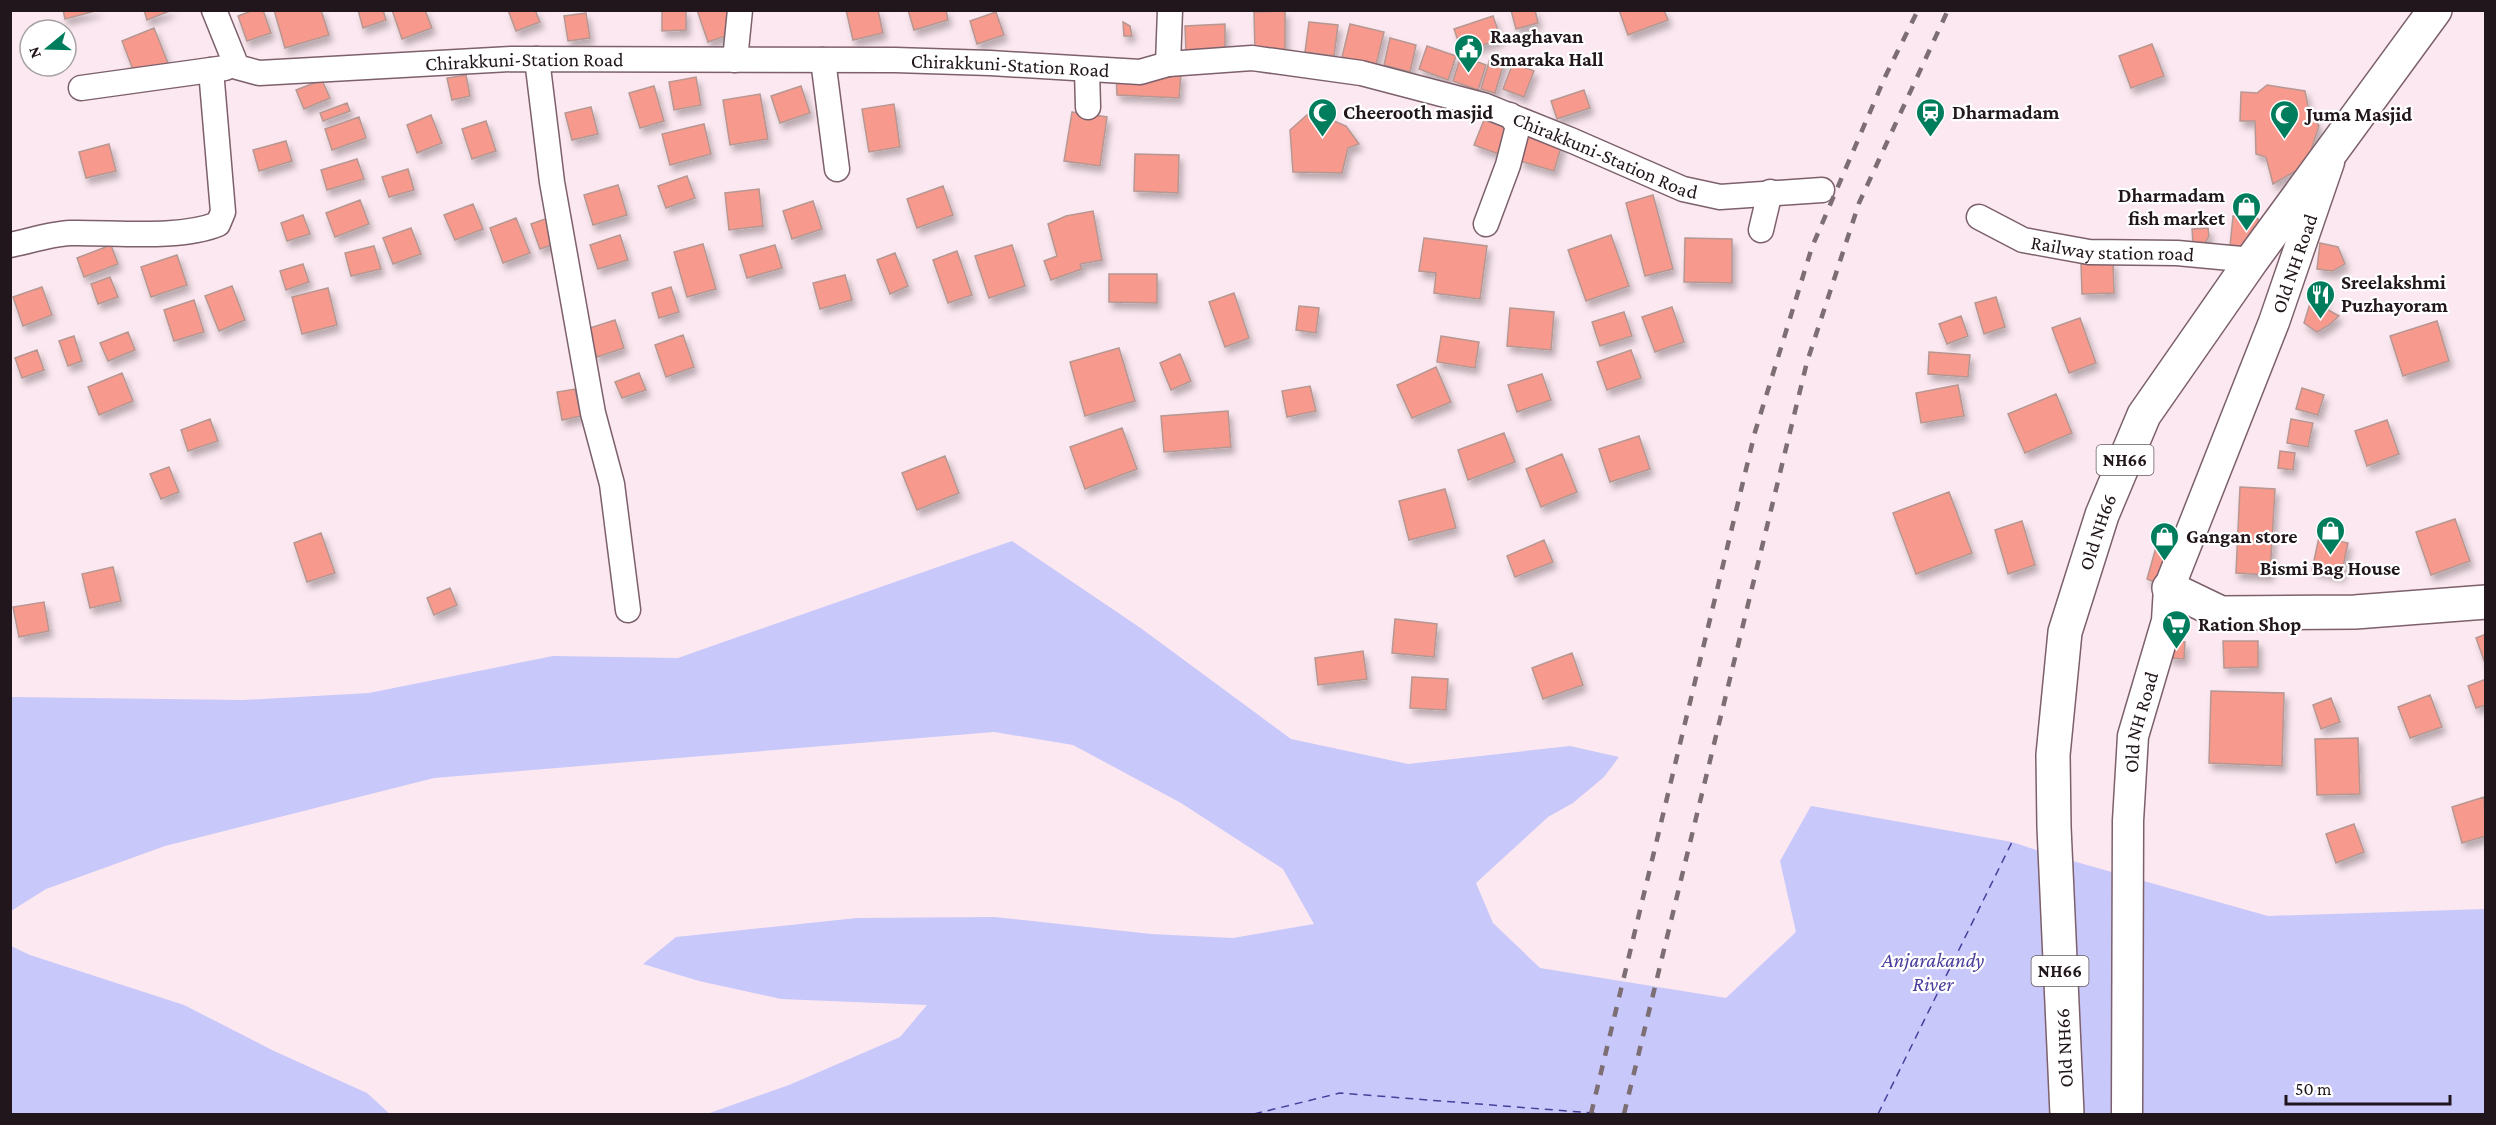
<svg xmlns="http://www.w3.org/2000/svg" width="2496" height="1125" viewBox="0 0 2496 1125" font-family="'Crimson Pro',serif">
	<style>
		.water { fill: #c8c8fa }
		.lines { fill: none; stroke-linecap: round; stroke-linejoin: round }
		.ferry { stroke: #4a3f9c; stroke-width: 1.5; stroke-dasharray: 8 6; stroke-linecap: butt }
		.building { fill: #f7998d; stroke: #b79792; stroke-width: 1.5; filter: url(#shadow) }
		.minor-casing { stroke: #7c606b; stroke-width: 27 }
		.tertiary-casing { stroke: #7c606b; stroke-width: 33 }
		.secondary-casing { stroke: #7c606b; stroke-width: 36 }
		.primary-casing { stroke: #7c606b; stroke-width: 36 }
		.minor { stroke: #fff; stroke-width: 24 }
		.tertiary { stroke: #fff; stroke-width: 30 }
		.secondary { stroke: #fff; stroke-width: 33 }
		.primary { stroke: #fff; stroke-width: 33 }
		.rail { stroke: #7d6e74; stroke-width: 4.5; stroke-dasharray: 10 10; stroke-linecap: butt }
		.labels { text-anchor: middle; stroke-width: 4.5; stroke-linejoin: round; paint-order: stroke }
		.shield { fill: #fff; stroke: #645c5f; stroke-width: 1.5 }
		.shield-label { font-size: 18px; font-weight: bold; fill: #21161b }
		.poi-label { font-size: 20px; font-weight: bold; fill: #21161b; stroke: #fff; text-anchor: start }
		.street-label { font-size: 20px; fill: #21161b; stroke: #fff }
		.water-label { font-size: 21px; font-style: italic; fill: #4a3f9c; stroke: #fff }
	</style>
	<defs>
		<filter id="shadow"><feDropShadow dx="3.5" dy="6" stdDeviation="3" flood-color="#0004"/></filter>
	</defs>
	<rect width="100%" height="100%" fill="#fce8f0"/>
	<path class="water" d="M1012 541 1142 629 1291 739 1408 764 1570 746 1619 757 1604 777 1573 803 1548 817 1476 883 1493 923 1540 968 1726 998 1796 932 1780 861 1811 806 2012 842 2055 856 2268 916 2485 909V1114H707L789 1085 900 1037 927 1005 781 999 699 981 643 964 676 937 857 918 995 917 1151 934 1233 938 1314 924 1283 869 1181 803 1073 745 994 732 434 778 165 846 46 889 11 911V697L243 700 369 693 553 656 678 658Z
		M11 946 30 955 184 1005 274 1051 367 1093 390 1114H11Z"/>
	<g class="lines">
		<path class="ferry" d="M1254 1114 1340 1093 1605 1114
			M1878 1114 2012 842"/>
	</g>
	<path class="building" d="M63 10H99L65 19Z
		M144 10H172L147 20Z
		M254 10H263L271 33 247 41 238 16Z
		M274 10H321L329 35 285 48Z
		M358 10H383L386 20 363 28Z
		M392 10H425L432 28 402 39Z
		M508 10H535L540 22 516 31Z
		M662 10H686V30L662 31Z
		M697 10H729L737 32 708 42Z
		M846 10H878L883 33 853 40Z
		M908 10H946L948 20 914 30Z
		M1511 10H1535L1538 23 1516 29Z
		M1619 10H1664L1668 20 1628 35Z
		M1285 11V52H1255L1254 12Z
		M996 12 1004 35 977 44 970 21Z
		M586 13 590 38 568 41 564 16Z
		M1493 16 1501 39 1462 52 1454 29Z
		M1123 22 1130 26 1132 36H1124Z
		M1309 22 1338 25 1334 56 1305 52Z
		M1225 24V52L1186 53 1185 26Z
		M1350 24 1384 32 1376 65 1342 57Z
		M154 28 168 63 135 75 122 41Z
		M1390 38 1416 45 1410 72 1384 65Z
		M2152 44 2164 76 2131 88 2119 56Z
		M1427 46 1456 56 1448 80 1419 69Z
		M1491 55 1505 59 1495 93 1481 89Z
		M1461 56 1486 65 1478 90 1453 81Z
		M1513 63 1534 71 1524 97 1503 89Z
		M1116 72 1181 74 1179 98 1117 95Z
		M466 75 470 96 452 100 447 78Z
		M696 77 701 105 674 110 669 82Z
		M322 80 330 98 304 109 296 90Z
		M2267 85 2305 91 2309 112 2319 126 2306 165 2273 184 2266 157 2256 154 2255 121H2240L2241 92 2257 93Z
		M654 86 664 121 640 128 629 93Z
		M801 86 810 113 780 123 771 96Z
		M1584 90 1590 108 1557 119 1551 101Z
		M760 94 768 139 730 145 723 100Z
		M347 103 350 111 323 121 320 113Z
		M894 104 900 147 869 152 862 109Z
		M591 107 598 134 572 140 565 113Z
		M1320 111 1334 121 1346 126 1359 144 1348 148 1342 173 1293 172 1290 130 1307 115Z
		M1072 112 1107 117 1100 166 1064 161Z
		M431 115 442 143 417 153 407 125Z
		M359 117 366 138 332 150 325 129Z
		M1484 120 1512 130 1504 156 1474 145Z
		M486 121 496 151 472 159 462 129Z
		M704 124 711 154 670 165 662 134Z
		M1527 135 1562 144 1554 171 1520 161Z
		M286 141 292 161 259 171 253 150Z
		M109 144 116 171 86 178 79 152Z
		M1135 154 1179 155 1178 193 1134 191Z
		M357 159 364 179 327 190 321 170Z
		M408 169 414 190 389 197 382 177Z
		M687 176 695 198 666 208 658 186Z
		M618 185 627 215 593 225 584 195Z
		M943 186 953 215 917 228 907 199Z
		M759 189 763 226 729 230 725 193Z
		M1653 195 1673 269 1645 276 1626 203Z
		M360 200 369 224 335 237 326 213Z
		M813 201 822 229 792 239 783 211Z
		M473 204 483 229 455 240 444 215Z
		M1093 211 1102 260 1080 264 1082 269 1051 280 1044 261 1057 256 1048 224 1066 216Z
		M303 215 310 234 287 241 281 223Z
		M2233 216 2257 218 2263 225 2248 250 2230 246Z
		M551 217 560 242 540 249 531 224Z
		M516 218 530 253 503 263 490 228Z
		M411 228 421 254 393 264 383 238Z
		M2208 228 2209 236 2205 243 2193 244 2192 229Z
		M620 235 628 260 598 269 590 245Z
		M1611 235 1629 286 1586 301 1568 250Z
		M1424 238 1487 246 1480 299 1434 293 1436 273 1419 271Z
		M1685 238 1732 239V283L1684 282Z
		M2320 243 2338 247 2345 264 2333 271 2317 269Z
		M703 244 716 289 687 297 674 252Z
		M111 245 118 264 84 277 77 258Z
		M775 245 782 268 747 278 740 255Z
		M1012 245 1025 286 989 298 975 256Z
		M374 246 381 269 351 276 345 253Z
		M957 251 972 295 948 303 933 260Z
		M895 253 908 286 890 294 877 260Z
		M177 255 187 285 151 297 141 267Z
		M2113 262 2114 293 2082 294 2081 264Z
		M303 264 309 282 286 290 280 271Z
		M1109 274H1157V303L1109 302Z
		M845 275 852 300 820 309 813 283Z
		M110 277 118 297 98 304 91 284Z
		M232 286 245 320 219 331 205 296Z
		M42 287 52 315 23 326 13 297Z
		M671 287 679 312 659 318 652 293Z
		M328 288 337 325 302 334 292 297Z
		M2316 290 2327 296 2324 304 2313 298Z
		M1234 293 1249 338 1225 347 1209 302Z
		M1996 297 2005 327 1984 334 1975 303Z
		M194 300 204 332 174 341 164 310Z
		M2311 300 2339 316 2329 325 2317 332 2304 323Z
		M1299 306 1319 308 1316 333 1296 330Z
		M1672 307 1684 342 1655 352 1642 317Z
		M1510 308 1554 312 1551 350 1507 346Z
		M1624 312 1632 336 1600 346 1592 322Z
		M1961 316 1968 336 1947 344 1939 324Z
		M2080 318 2096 363 2069 373 2052 328Z
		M615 320 624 348 597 357 587 329Z
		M2437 321 2449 361 2403 376 2390 336Z
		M128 332 135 350 108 361 100 343Z
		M683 335 694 367 666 377 655 345Z
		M74 336 82 361 68 366 59 341Z
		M1441 336 1479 342 1475 368 1437 362Z
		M1119 348 1135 401 1085 416 1070 362Z
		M37 350 44 370 22 378 15 358Z
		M1631 350 1641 378 1607 390 1597 362Z
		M1929 352 1970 355 1968 377 1928 374Z
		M1180 354 1191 381 1171 390 1160 363Z
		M1436 367 1451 402 1412 418 1397 385Z
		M122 373 133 401 99 415 88 387Z
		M639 373 646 390 622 398 615 382Z
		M1542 374 1551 400 1517 412 1508 385Z
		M1958 385 1964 416 1921 423 1916 393Z
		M1310 386 1316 411 1287 417 1282 391Z
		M2302 388 2324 395 2318 415 2296 409Z
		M575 389 581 416 562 420 557 392Z
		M2056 394 2072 433 2025 453 2008 414Z
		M1228 411 1231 447 1164 452 1161 416Z
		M210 419 218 441 188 451 181 430Z
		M2291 419 2313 423 2308 447 2287 443Z
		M2387 420 2399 454 2367 466 2355 431Z
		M1122 428 1137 469 1085 489 1070 447Z
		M1504 433 1515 462 1468 480 1458 450Z
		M1639 436 1650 469 1610 482 1599 449Z
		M2280 451 2295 453 2293 470 2278 468Z
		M1562 454 1577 492 1541 507 1526 469Z
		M945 456 959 493 917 510 902 473Z
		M169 467 179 492 161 499 150 474Z
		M2240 487 2275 489 2270 575 2236 573Z
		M1445 489 1456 528 1409 540 1399 501Z
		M1949 492 1972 553 1916 574 1893 513Z
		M2455 519 2470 561 2431 575 2416 532Z
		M2022 521 2035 565 2008 574 1995 530Z
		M321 533 335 573 307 582 294 543Z
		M2160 533 2186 545 2169 588 2147 579Z
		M2319 537 2348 543 2341 576 2312 570Z
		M1544 540 1553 562 1515 577 1507 556Z
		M113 567 121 601 90 608 82 574Z
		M450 588 457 605 434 615 427 598Z
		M44 602 49 631 19 637 13 607Z
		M1395 619 1437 624 1434 657 1392 653Z
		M2486 634V666L2476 638Z
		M2170 640 2185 642 2184 659 2169 658Z
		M2223 641H2258V667L2224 668Z
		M1363 651 1367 679 1318 685 1315 658Z
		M1572 653 1583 685 1543 699 1532 668Z
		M1412 677 1448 679 1446 710 1410 708Z
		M2486 679V705L2476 708 2468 686Z
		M2211 691 2284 693 2282 766 2209 763Z
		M2430 695 2442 727 2410 738 2398 707Z
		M2331 698 2340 722 2321 729 2313 705Z
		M2358 738 2360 794 2317 795 2315 739Z
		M2484 797 2486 836 2462 843 2452 807Z
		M2354 824 2364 852 2336 863 2326 834Z"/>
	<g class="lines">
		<defs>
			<g id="minor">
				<path id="s1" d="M214 10 237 67 259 73 511 59 895 60 990 63 1140 72 1168 64 1252 58 1361 73 1483 105 1573 141 1683 189 1720 197 1822 190"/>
				<path d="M537 59 552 182 593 413 612 484 628 610"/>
				<path d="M735 60 740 10"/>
				<path d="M823 60 837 169"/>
				<path d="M1168 64 1170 10"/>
				<path d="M1087 70 1088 107"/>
				<path d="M81 88 225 68"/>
				<path id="s2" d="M1979 217 2023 240 2089 252 2177 253 2252 260"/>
				<path d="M1486 224 1508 165 1518 126 1510 115"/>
				<path d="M1761 230 1770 192"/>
				<path d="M10 245C30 241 50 234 70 233 114 232 178 240 218 224L223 212 211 70"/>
			</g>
			<g id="tertiary">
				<path id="s3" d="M2127 1114 2128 821 2133 736 2167 621 2169 588 2274 322 2329 162"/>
			</g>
			<path id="secondary" d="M2169 588 2221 613 2355 612 2486 602"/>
			<g id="primary">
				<path id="s4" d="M2067 1114 2054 827 2053 755 2065 632 2102 515 2144 415 2252 260 2435 10"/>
			</g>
		</defs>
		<use href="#minor" class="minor-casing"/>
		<use href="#tertiary" class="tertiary-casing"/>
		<use href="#secondary" class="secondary-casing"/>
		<use href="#primary" class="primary-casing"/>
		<use href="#minor" class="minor"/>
		<use href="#tertiary" class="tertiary"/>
		<use href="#secondary" class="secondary"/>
		<use href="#primary" class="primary"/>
		<path class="rail" d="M1591 1114 1755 432 1812 247 1885 77 1918 10
			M1624 1114 1807 362 1859 203 1948 10"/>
	</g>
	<defs>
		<symbol id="civic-pin" viewBox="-11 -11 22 30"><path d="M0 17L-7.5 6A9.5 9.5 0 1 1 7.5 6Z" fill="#007d5d" stroke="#fff"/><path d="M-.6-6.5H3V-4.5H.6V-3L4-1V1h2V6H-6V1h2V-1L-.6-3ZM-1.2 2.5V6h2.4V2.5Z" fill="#fff"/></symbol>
		<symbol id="mosque-pin" viewBox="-11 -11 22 30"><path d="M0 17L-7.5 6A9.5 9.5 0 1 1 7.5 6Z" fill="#007d5d" stroke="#fff"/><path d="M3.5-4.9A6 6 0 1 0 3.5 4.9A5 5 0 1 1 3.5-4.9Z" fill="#fff"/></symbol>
		<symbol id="station-pin" viewBox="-11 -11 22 30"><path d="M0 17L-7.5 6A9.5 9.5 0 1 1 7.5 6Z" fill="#007d5d" stroke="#fff"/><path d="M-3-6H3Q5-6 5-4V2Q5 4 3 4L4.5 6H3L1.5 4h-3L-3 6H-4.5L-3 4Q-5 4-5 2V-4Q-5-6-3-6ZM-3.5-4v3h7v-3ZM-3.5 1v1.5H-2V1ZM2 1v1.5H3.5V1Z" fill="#fff"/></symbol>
		<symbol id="shop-pin" viewBox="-11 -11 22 30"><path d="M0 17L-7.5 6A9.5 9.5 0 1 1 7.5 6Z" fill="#007d5d" stroke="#fff"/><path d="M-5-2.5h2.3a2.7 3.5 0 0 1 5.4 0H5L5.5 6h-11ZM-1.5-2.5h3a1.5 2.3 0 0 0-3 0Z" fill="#fff"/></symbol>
		<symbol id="restaurant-pin" viewBox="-11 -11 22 30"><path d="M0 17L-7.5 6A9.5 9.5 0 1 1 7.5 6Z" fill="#007d5d" stroke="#fff"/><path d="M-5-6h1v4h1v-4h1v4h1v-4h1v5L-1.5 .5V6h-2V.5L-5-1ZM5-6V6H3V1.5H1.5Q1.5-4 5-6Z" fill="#fff"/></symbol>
		<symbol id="supermarket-pin" viewBox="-11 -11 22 30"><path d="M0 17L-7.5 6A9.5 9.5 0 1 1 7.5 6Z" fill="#007d5d" stroke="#fff"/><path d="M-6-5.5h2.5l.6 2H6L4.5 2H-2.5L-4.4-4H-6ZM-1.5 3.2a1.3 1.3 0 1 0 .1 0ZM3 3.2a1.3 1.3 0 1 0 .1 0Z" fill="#fff"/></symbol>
	</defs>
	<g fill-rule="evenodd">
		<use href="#civic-pin" x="1452" y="32" width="33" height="45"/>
		<use href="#mosque-pin" x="1306" y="96" width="33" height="45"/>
		<use href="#station-pin" x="1914" y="96" width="33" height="45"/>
		<use href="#mosque-pin" x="2268" y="98" width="33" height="45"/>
		<use href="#shop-pin" x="2230" y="190" width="33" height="45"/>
		<use href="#restaurant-pin" x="2304" y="278" width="33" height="45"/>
		<use href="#shop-pin" x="2314" y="514" width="33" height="45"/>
		<use href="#shop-pin" x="2148" y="520" width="33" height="45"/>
		<use href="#supermarket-pin" x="2160" y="608" width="33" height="45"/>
	</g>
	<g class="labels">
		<g class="shield">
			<rect x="2096.5" y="445" width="57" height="30" rx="4.5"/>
			<rect x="2031.5" y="956" width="57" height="30" rx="4.5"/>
		</g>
		<g class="shield-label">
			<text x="2125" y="466">NH66</text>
			<text x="2060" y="977">NH66</text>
		</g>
		<g class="poi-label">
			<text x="1490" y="43">Raaghavan<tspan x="1490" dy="23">Smaraka Hall</tspan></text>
			<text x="1343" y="119">Cheerooth masjid</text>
			<text x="1952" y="119">Dharmadam</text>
			<text x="2306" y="121">Juma Masjid</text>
			<text x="2225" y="202" text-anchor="end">Dharmadam<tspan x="2225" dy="23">fish market</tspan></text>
			<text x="2341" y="289">Sreelakshmi<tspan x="2341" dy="23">Puzhayoram</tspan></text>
			<text x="2186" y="543">Gangan store</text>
			<text x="2330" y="575" text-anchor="middle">Bismi Bag House</text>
			<text x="2198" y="631">Ration Shop</text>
		</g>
		<g class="street-label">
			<text dy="7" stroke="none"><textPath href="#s1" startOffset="350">Chirakkuni-Station Road</textPath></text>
			<text dy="7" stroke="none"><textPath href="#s1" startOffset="836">Chirakkuni-Station Road</textPath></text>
			<text dy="7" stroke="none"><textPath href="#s1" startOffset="1448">Chirakkuni-Station Road</textPath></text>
			<text dy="7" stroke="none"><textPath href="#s2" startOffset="140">Railway station road</textPath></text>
			<text dy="7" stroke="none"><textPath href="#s3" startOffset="879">Old NH Road</textPath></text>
			<text dy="7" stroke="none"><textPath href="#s4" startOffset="588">Old NH66</textPath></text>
			<text dy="7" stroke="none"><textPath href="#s3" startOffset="393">Old NH Road</textPath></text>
			<text transform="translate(2064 1048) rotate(-93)" y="7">Old NH66</text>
		</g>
		<g class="water-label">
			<text x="1933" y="967">Anjarakandy<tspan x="1933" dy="24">River</tspan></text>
		</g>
	</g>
	<rect width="2496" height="1125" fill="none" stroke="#21161b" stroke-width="24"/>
	<g transform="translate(48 48) rotate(251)"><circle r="28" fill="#ffffff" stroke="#a6a2a4" stroke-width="1.5"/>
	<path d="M0-4.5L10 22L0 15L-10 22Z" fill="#007d5d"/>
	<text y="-9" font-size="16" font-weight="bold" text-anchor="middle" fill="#21161b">N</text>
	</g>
	<path d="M2286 1095v9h164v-9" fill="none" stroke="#21161b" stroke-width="3"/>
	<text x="2295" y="1095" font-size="18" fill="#21161b" stroke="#ffffff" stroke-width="4.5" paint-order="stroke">50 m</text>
</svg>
